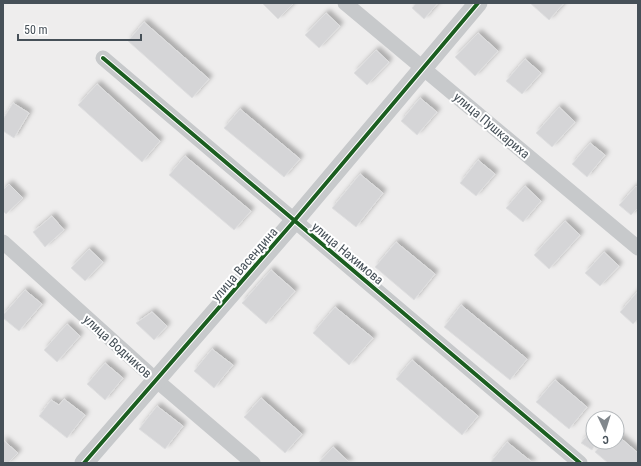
<svg xmlns="http://www.w3.org/2000/svg" width="641" height="466" viewBox="0 0 641 466" font-family="'Roboto Condensed',sans-serif">
	<style>
		.building { fill: #d5d5d7; stroke: #dfdfe0; filter: url(#shadow) }
		.lines { fill: none; stroke-linecap: round; stroke-linejoin: round }
		.minor { stroke: #c7c9cb; stroke-width: 15 }
		.tertiary { stroke: #c7c9cb; stroke-width: 19 }
		.cycleway-casing { stroke: #fff; stroke-width: 6 }
		.cycleway { stroke: #1b5e20; stroke-width: 4 }
		.labels { text-anchor: middle; stroke-width: 4; stroke-linejoin: round; paint-order: stroke }
		.street-label { font-size: 13px; fill: #465058; stroke: #fff }
	</style>
	<defs>
		<filter id="shadow"><feDropShadow dx="3.5" dy="-3.5" stdDeviation="2" flood-color="#0004"/></filter>
	</defs>
	<rect width="100%" height="100%" fill="#eeeded"/>
	<path class="building" d="M265 3H294L278 19 263 4Z
		M416 3H438L424 19 412 8Z
		M530 3H564L549 20Z
		M326 13 340 26 319 48 305 35Z
		M144 22 209 79 192 98 128 41Z
		M478 33 498 51 475 76 455 57Z
		M376 50 389 62 367 85 354 73Z
		M525 59 541 73 522 94 506 81Z
		M97 84 160 141 142 162 78 105Z
		M420 98 437 112 417 135 401 121Z
		M13 103 29 113 14 138 3 131V119Z
		M559 107 575 122 552 147 536 133Z
		M240 109 300 159 284 177 224 128Z
		M590 143 605 155 587 177 572 164Z
		M185 156 251 211 234 230 169 175Z
		M478 160 495 174 476 196 460 183Z
		M360 174 383 193 356 227 332 208Z
		M9 184 23 198 6 214 3 211V190Z
		M525 186 541 201 523 222 506 208Z
		M636 186 638 188V208L631 215 619 205Z
		M52 216 64 230 45 247 33 232Z
		M565 221 580 235 549 269 534 255Z
		M396 242 435 274 414 300 375 267Z
		M89 249 103 262 85 281 71 268Z
		M604 252 619 266 600 286 585 273Z
		M271 270 295 291 266 324 242 303Z
		M25 290 42 304 19 331 3 318V315Z
		M638 291V319L633 324 620 312Z
		M461 305 527 359 510 380 444 327Z
		M335 307 373 338 349 365 313 333Z
		M152 312 167 326 154 340 136 323Z
		M67 324 80 336 57 362 44 350Z
		M212 349 233 365 214 388 194 371Z
		M412 360 478 416 462 435 396 379Z
		M105 363 123 378 105 400 87 384Z
		M555 380 587 407 569 429 536 402Z
		M261 398 302 434 285 453 244 417Z
		M64 399 85 415 67 438 39 416 51 400 59 405Z
		M157 406 183 426 165 449 139 429Z
		M593 427V442H597L592 450 581 443Z
		M617 435 638 453V463H608L595 452 603 442H617Z
		M3 440 18 453 8 463H3Z
		M507 442 533 463H490Z
		M333 447 350 463H318Z"/>
	<g class="lines">
		<path class="minor" d="M345 3 638 248
			M103 58 580 463
			M3 242 156 380 253 463"/>
		<path class="tertiary" d="M84 463 295 220 478 3"/>
		<defs>
			<path id="cycleway" d="M103 58 580 463
				M84 463 295 220 478 3"/>
		</defs>
		<use href="#cycleway" class="cycleway-casing"/>
		<use href="#cycleway" class="cycleway"/>
	</g>
	<g class="labels">
		<g class="street-label">
			<text transform="translate(492 125) rotate(40)" y="5">улица Пушкариха</text>
			<text transform="translate(348 253) rotate(40)" y="5">улица Нахимова</text>
			<text transform="translate(244 264) rotate(-49)" y="5">улица Васендина</text>
			<text transform="translate(118 346) rotate(42)" y="5">улица Водников</text>
		</g>
	</g>
	<rect width="641" height="466" fill="none" stroke="#465058" stroke-width="8"/>
	<g transform="translate(605 430) rotate(176)"><circle r="19" fill="#ffffff" stroke="#b5b9bc"/>
	<path d="M0-3L7 15L0 10L-7 15Z" fill="#81878c"/>
	<text y="-6" font-size="11" font-weight="bold" text-anchor="middle" fill="#465058">С</text>
	</g>
	<path d="M18 34v6h123v-6" fill="none" stroke="#465058" stroke-width="2"/>
	<text x="24" y="34" font-size="12" fill="#465058" stroke="#ffffff" stroke-width="3" paint-order="stroke">50 m</text>
</svg>
